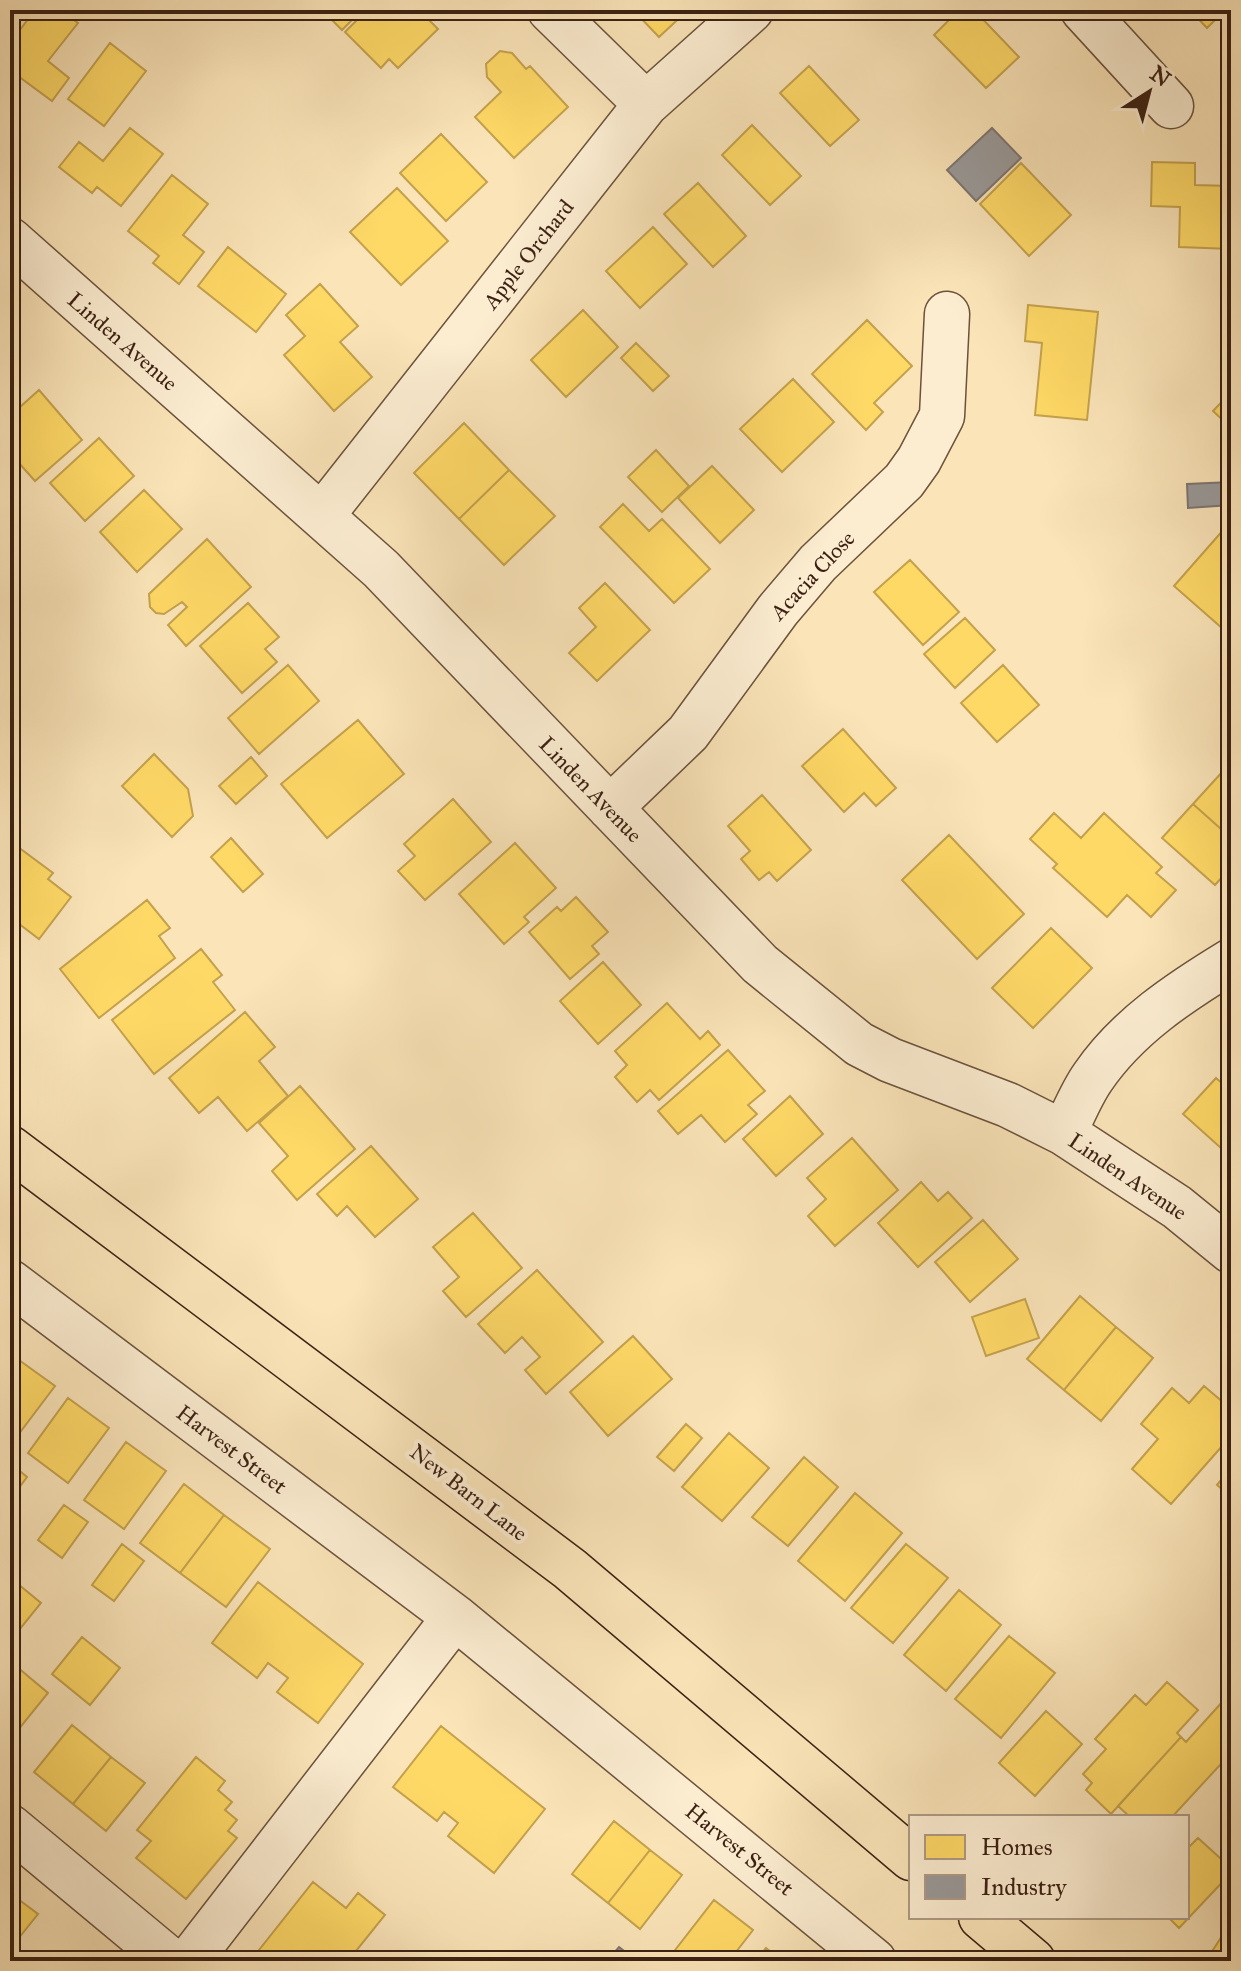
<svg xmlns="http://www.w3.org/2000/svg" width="1241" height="1971" viewBox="0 0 1241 1971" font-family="'IM FELL Great Primer',serif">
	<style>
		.homes { fill: #ffd966; stroke: #c4a24d; stroke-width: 2 }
		.industry { fill: #999; stroke: #7d7571; stroke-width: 2 }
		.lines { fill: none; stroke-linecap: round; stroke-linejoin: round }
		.minor-casing { stroke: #6b523c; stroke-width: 47 }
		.major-casing { stroke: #3b2113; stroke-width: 47 }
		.minor { stroke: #fcedd1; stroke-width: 44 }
		.major { stroke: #fae4b8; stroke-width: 44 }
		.labels { text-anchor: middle; stroke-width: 8; stroke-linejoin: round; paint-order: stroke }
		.street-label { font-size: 22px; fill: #3b2113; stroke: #fcedd1 }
	</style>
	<rect width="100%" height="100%" fill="#fae4b8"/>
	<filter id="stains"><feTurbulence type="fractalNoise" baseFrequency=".0025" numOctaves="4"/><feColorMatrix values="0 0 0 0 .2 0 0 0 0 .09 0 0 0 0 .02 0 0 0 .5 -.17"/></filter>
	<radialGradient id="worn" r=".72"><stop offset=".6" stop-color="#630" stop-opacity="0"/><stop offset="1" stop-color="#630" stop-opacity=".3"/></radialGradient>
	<path class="homes" d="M35 10H60L78 23 48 61 69 78 52 101 14 73 19 66 10 58V43Z
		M322 10H362L342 30Z
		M367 10H419L438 29 398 68 389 59 381 68 345 32Z
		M633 10H688L659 37Z
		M959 10H974L1019 57 986 88 934 35Z
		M1190 10H1225L1207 28Z
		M110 43 146 71 104 126 68 99Z
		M500 51 512 53 526 69 530 66 568 107 514 158 475 117 501 92 487 77 486 64Z
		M809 66 859 120 830 146 780 93Z
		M752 125 801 176 770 205 722 155Z
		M130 128 163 154 121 206 97 187 92 193 59 167 79 142 103 161Z
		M441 134 487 182 446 221 400 173Z
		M1152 162 1195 163V185L1231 186V249L1179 247 1180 207 1151 206Z
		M1021 163 1071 215 1029 256 980 204Z
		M172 175 208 204 183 235 204 252 179 284 153 263 159 256 128 231Z
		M698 183 746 236 713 267 664 214Z
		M397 188 448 241 401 285 350 232Z
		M653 227 687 264 640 308 606 271Z
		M228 247 286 294 256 332 198 286Z
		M320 284 358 326 340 342 372 377 334 411 284 355 305 336 286 315Z
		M1028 305 1098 312 1087 420 1035 415 1042 343 1025 341Z
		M583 310 618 347 566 397 531 360Z
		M867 320 912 366 874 403 883 412 866 430 812 374Z
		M636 343 669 376 653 391 621 358Z
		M793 379 834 422 782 472 740 429Z
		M39 390 82 440 35 481 10 453V416Z
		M1231 392V428L1213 411Z
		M464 423 509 470 459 519 414 473Z
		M99 438 134 476 85 521 50 483Z
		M656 450 689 486 662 512 628 477Z
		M712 466 754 510 720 543 678 498Z
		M509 470 555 516 504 565 459 519Z
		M144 490 182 529 137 572 100 532Z
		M623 504 649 531 662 519 710 569 674 603 600 527Z
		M1225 528 1231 533V636L1174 586Z
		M207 539 251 587 186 646 168 625 187 607 182 602 164 614 156 613 150 607 149 594Z
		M910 560 959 612 923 645 874 592Z
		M605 583 650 630 597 681 569 653 596 627 579 608Z
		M248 603 279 637 265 649 277 662 242 693 200 646Z
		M965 618 995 650 955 688 924 654Z
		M288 665 319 701 259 754 228 718Z
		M1003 665 1039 705 997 742 961 703Z
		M358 720 404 774 327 838 281 784Z
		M843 729 896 788 876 806 864 793 844 812 802 766Z
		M154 754 188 789 193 816 172 837 122 786Z
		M251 757 267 776 236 804 219 786Z
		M1224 770 1231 776V838L1193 804Z
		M762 795 811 850 777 881 769 872 759 880 741 859 750 851 728 826Z
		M453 799 491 842 425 900 398 871 415 856 404 844Z
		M1193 804 1231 838V867L1215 885 1162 838Z
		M1054 813 1081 838 1104 813 1162 867 1156 873 1176 890 1151 917 1127 895 1107 917 1053 868 1057 864 1030 839Z
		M949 835 1024 914 977 959 902 880Z
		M231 838 263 874 243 892 211 857Z
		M10 841 53 873 48 879 71 897 39 939 10 917Z
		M515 843 556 888 524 917 529 922 504 944 459 894Z
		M576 897 608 932 592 946 599 954 570 979 529 932 557 907 561 911Z
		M147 900 170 928 159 936 175 958 99 1018 60 969Z
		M1051 928 1092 968 1033 1028 992 988Z
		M201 949 222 975 213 982 235 1010 154 1074 112 1020Z
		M603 962 641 1005 598 1044 560 1001Z
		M667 1003 700 1039 708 1031 720 1045 659 1100 650 1090 637 1102 615 1077 627 1065 615 1051Z
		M245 1012 275 1047 259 1061 288 1096 247 1131 218 1097 199 1113 169 1078Z
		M728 1050 765 1091 748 1105 757 1114 725 1142 701 1115 678 1134 658 1111Z
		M1216 1078 1231 1091V1157L1183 1114Z
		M300 1086 355 1149 297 1200 272 1171 288 1156 259 1123Z
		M790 1096 823 1134 776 1176 743 1139Z
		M852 1138 898 1190 835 1246 808 1216 826 1199 807 1178Z
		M371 1146 418 1199 375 1237 347 1206 337 1216 317 1194Z
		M921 1182 938 1201 948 1192 972 1218 918 1267 878 1223Z
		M473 1213 522 1268 466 1317 443 1291 459 1277 433 1247Z
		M983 1220 1018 1259 970 1302 935 1262Z
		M537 1270 603 1342 546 1394 525 1370 540 1357 522 1337 505 1353 478 1324Z
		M1080 1296 1116 1327 1064 1390 1027 1359Z
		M1025 1299 1039 1338 986 1356 972 1317Z
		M1116 1327 1153 1358 1101 1421 1064 1390Z
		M633 1336 672 1379 608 1436 570 1392Z
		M12 1355 55 1386 12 1443 10 1442Z
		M1204 1386 1231 1409V1436L1171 1504 1132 1469 1158 1439 1141 1424 1172 1388 1189 1403Z
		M68 1398 109 1428 68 1483 28 1453Z
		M686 1424 702 1438 674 1471 657 1457Z
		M729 1433 769 1468 722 1521 682 1487Z
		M126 1442 166 1471 124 1529 84 1500Z
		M804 1457 838 1487 788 1546 752 1517Z
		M10 1463 27 1477 10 1500Z
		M1231 1468V1497L1217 1485Z
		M184 1484 224 1515 180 1573 140 1543Z
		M855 1493 902 1533 845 1601 798 1561Z
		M64 1505 88 1522 62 1558 38 1540Z
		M224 1515 270 1549 226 1607 180 1573Z
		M122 1544 144 1561 114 1601 92 1585Z
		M906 1544 948 1578 893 1643 851 1608Z
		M258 1582 363 1664 318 1723 277 1692 288 1678 268 1663 257 1678 212 1643Z
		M18 1584 41 1603 11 1640 10 1593Z
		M959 1590 1001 1625 946 1691 904 1655Z
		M1009 1636 1055 1673 1001 1738 955 1699Z
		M82 1637 120 1668 90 1705 52 1674Z
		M10 1661 48 1693 10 1740Z
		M1167 1682 1198 1710 1177 1733 1181 1737 1111 1814 1086 1790 1092 1783 1083 1774 1106 1749 1095 1739 1135 1695 1146 1705Z
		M1224 1700 1231 1706V1753L1172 1817H1130L1118 1806 1181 1737 1186 1742Z
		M1046 1711 1082 1744 1035 1796 999 1763Z
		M72 1725 111 1757 73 1804 34 1772Z
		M441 1726 545 1809 494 1873 448 1836 458 1823 444 1812 437 1821 393 1787Z
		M111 1757 145 1783 106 1831 73 1804Z
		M196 1757 225 1781 218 1790 232 1802 225 1810 237 1820 228 1831 237 1838 186 1899 136 1858 151 1841 137 1830Z
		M614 1821 650 1850 608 1903 572 1874Z
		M1198 1838 1231 1868V1873L1179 1928 1168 1917H1187V1849Z
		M650 1850 682 1875 640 1929 608 1903Z
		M313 1882 346 1908 358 1893 385 1915 348 1961H262L255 1955Z
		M10 1893 38 1914 10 1949Z
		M714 1900 753 1930 729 1961H681L672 1954Z
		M1231 1922V1961H1230L1213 1950Z
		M766 1948 782 1961H755Z"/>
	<path class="industry" d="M992 128 1021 158 976 201 947 170Z
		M1231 482V505L1188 508 1187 484Z
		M619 1947 637 1961H607Z"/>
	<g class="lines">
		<defs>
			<path id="minor" d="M550 10 646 104
				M1083 10 1171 106
				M10 240 381 569 760 964 859 1044 890 1060 1008 1105 1064 1133 1177 1207 1231 1251
				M323 514 646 104 751 10
				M610 808 688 733 778 610 818 563 904 481 919 460 942 416 947 314
				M1064 1133C1073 1115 1081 1094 1093 1077 1127 1027 1180 992 1231 961
				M10 1282 455 1617 189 1961
				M455 1617 874 1961
				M10 1827 171 1961"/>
			<path id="major" d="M10 1148 570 1569 911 1858
				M981 1917 1033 1961"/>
		</defs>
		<use href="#minor" class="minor-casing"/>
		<use href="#major" class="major-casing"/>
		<use href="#minor" class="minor"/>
		<use href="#major" class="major"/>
	</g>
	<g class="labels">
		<g class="street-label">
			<text transform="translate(528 254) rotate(-52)" y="8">Apple Orchard</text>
			<text transform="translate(123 341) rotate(41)" y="8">Linden Avenue</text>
			<text transform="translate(812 575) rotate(-47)" y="8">Acacia Close</text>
			<text transform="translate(591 789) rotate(46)" y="8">Linden Avenue</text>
			<text transform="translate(1128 1176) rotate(34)" y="8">Linden Avenue</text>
			<text transform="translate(232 1449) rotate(37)" y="8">Harvest Street</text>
			<text transform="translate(469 1492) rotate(38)" y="8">New Barn Lane</text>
			<text transform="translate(740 1849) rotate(39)" y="8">Harvest Street</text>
		</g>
	</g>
	<rect width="1241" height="1971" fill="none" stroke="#fae4b8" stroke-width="40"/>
	<rect x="12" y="12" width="1217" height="1947" fill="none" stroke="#3b2113" stroke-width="4"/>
	<rect x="20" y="20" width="1201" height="1931" fill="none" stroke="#3b2113" stroke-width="2"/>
	<rect x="909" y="1815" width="280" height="104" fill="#fcedd1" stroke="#af9b85" stroke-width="2"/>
	<rect x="925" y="1835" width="40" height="24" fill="#ffd966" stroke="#af9b85" stroke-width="2"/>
	<text x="981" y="1855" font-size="24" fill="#3b2113">Homes</text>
	<rect x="925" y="1875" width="40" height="24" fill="#999999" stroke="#af9b85" stroke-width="2"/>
	<text x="981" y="1895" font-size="24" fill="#3b2113">Industry</text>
	<g transform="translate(1149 92) rotate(36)" stroke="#fcedd1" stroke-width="6" paint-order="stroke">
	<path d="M0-6L14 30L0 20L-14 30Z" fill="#3b2113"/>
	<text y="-12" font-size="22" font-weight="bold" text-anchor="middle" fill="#3b2113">N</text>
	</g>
	<rect width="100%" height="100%" filter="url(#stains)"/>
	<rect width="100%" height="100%" fill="url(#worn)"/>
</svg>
